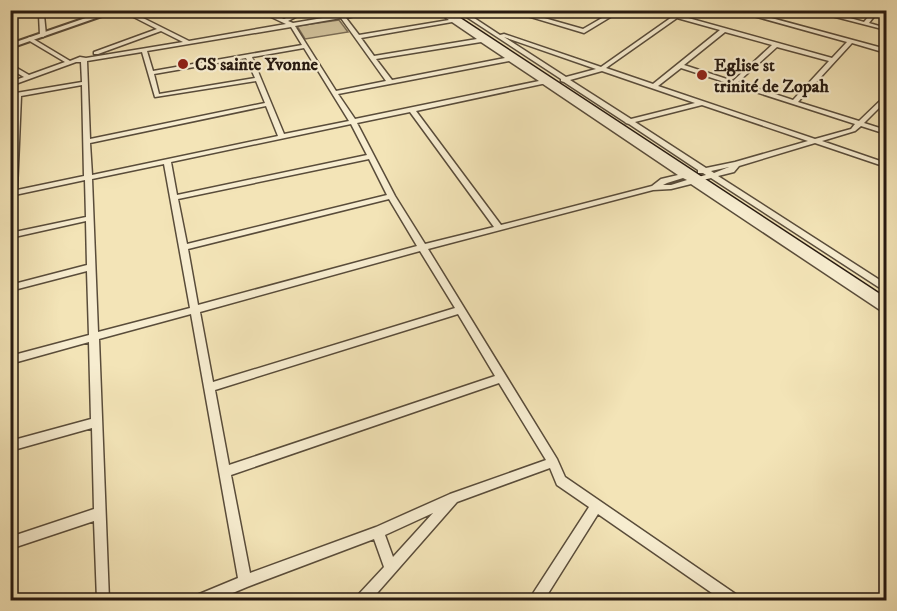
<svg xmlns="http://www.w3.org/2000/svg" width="897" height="611" viewBox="0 0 897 611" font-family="'IM FELL DW Pica',serif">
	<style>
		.green { fill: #d0c19b; stroke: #7b6d56; stroke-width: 1.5 }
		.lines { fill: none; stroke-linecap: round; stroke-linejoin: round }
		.minor-casing { stroke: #594c3a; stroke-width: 3 }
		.tertiary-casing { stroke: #594c3a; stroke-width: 4 }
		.secondary-casing { stroke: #261910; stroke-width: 3 }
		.minor { fill: #f7edd0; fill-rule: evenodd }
		.tertiary { fill: #f7edd0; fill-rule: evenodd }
		.secondary { fill: #f7edd0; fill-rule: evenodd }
		.poi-dot { fill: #8f2418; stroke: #f7edd0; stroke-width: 2 }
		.labels { text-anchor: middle; stroke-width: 4.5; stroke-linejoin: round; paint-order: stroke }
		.far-poi-label { font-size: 18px; font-weight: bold; fill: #261910; stroke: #f7edd0; text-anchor: start }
	</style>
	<rect width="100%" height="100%" fill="#f3e4b7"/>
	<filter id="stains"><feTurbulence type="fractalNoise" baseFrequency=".00333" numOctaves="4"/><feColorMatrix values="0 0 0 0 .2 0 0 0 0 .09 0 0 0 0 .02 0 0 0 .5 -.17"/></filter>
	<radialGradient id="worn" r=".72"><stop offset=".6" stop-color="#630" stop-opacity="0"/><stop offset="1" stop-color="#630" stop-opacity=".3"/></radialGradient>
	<path class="green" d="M339 20 348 32 305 39 297 26Z"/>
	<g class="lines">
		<defs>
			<path id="minor" d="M39 10 44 12 83 10 44 15 46 35 43 37 40 35 39 15 10 17V14L39 12Z
				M120 10H127L189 41 286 24 269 16 272 14 284 19 303 10H310L288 21 293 23 370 10H384L346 18 359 35 449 20 435 10H441L694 178 706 175 703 173H698V170L629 124 626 123 625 122 564 82 561 81V79L456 10H462L500 35 504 34 601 67 682 10H688L681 16 832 58 847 42 732 10H742L886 49V53L852 43 798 102 859 121 884 97 886 96V101L864 123 886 130V134L861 126 855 131 822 141 886 163V167L815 143 739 166 734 172 718 176 886 284V291L883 290 711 178 699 181 886 306V313L883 312 691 184 671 189 653 190 428 249 557 459 565 477 737 595 738 600H722L598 514 544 600H531L532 595 589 507 557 485 550 468 457 502 371 600H357L358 595 384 567 374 539 247 587 216 600H196L197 595 238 578 191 314 99 339 109 600H97L94 521 10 549V537L94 509 92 428 10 451V441L91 419 89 342 10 364V356L89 335 87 271 10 291V285L87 265 86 221 10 238V233L86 217 85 180 10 196 15 97 10 98V94L82 82 81 62H76L10 86V82L24 77 10 69V64L29 75 65 62 28 40V38L30 37 70 61 80 57 86 58 183 42 161 31 98 54H94V52L157 29ZM341 18 386 81 336 91 295 26ZM677 18 720 30 653 84 606 68ZM452 22 477 39 374 56 361 38ZM291 27 302 45 153 71 147 51ZM725 32 772 45 733 81 684 65ZM504 37 596 69 566 77ZM481 42 505 58 392 80 376 59ZM777 47 829 61 793 100 738 82ZM304 48 349 121 284 134 252 57ZM142 52 155 97 256 81 265 103 90 139 87 61ZM246 58 255 78 159 94 154 74ZM509 61 539 81 355 119 338 94ZM681 68 855 124 851 129 815 139 658 86ZM602 71 695 103 631 119 570 80ZM542 84H543L678 175 661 179 652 186 501 225 416 111ZM82 85 84 176 17 190 21 96ZM702 105 808 141 735 162 706 168 635 122ZM266 106 278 136 92 175 90 143ZM410 112 494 227 425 244 395 196 357 123ZM351 124 367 155 177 195 171 162ZM369 159 387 195 187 244 178 199ZM164 164 190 308 98 332 92 179ZM729 167 714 173 711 171ZM683 178 687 180 671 185H663L667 183ZM389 199 417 246 198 305 188 249ZM420 251 455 308 213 382 200 312ZM458 314 495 376 229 465 215 390ZM499 383 546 460 450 494 376 527 250 573 231 475ZM433 513 393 557 385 535Z
				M507 10H516L583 29 602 18 580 10H589L606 16 616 10H622L584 33Z
				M816 10H822L864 22 874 10H879L869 23 886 28V30L816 12Z"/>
			<path id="tertiary" d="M109 10H119L10 48V44Z"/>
			<path id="secondary" d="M440 10H448L886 298V307L882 306Z"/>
		</defs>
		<use href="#minor" class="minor-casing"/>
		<use href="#tertiary" class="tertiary-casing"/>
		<use href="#secondary" class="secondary-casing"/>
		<use href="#minor" class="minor"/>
		<use href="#tertiary" class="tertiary"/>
		<use href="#secondary" class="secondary"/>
	</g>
	<g class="poi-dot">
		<circle cx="183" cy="64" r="6"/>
		<circle cx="702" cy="75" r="6"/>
	</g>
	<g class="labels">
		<g class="far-poi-label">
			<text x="195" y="70">CS sainte Yvonne</text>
			<text x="714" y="71">Eglise st<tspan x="714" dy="21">trinité de Zopah</tspan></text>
		</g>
	</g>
	<rect width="897" height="611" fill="none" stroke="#f3e4b7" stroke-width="36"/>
	<rect x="12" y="12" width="873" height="587" fill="none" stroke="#261910" stroke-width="3"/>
	<rect x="18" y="18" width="861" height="575" fill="none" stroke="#261910" stroke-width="1.5"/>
	<rect width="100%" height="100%" filter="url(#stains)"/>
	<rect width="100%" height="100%" fill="url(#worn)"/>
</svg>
